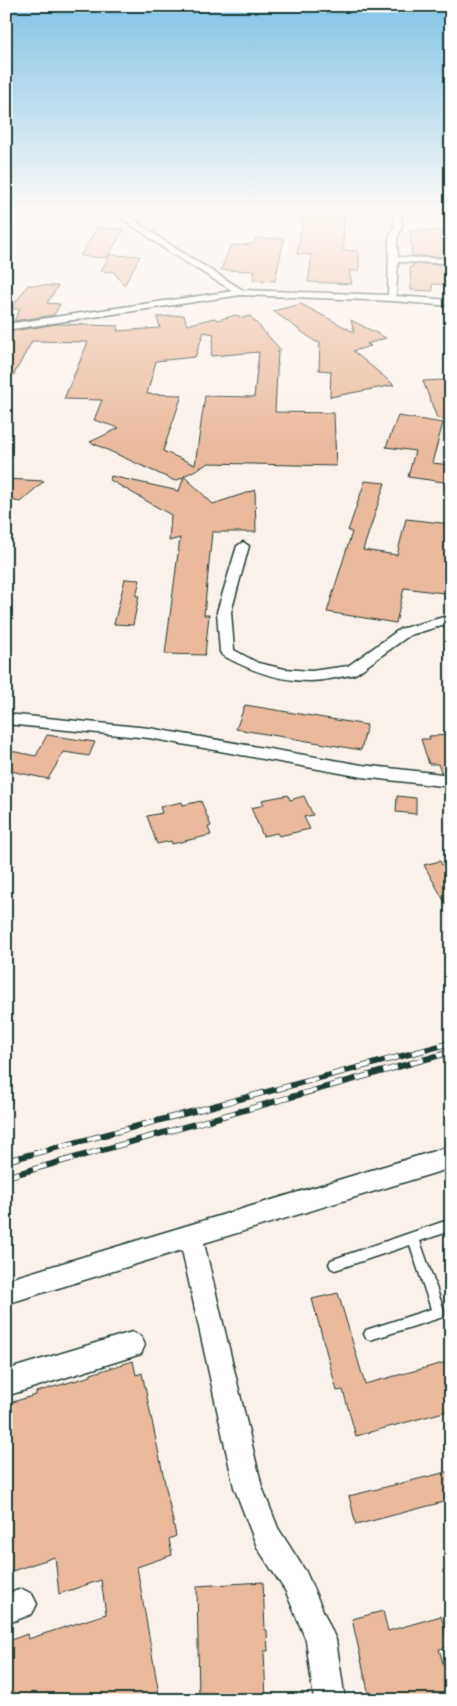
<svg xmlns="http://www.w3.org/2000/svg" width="457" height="1706" viewBox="0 0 457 1706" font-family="Delius,sans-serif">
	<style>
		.building { fill: #ebb99c; stroke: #1f3d34; fill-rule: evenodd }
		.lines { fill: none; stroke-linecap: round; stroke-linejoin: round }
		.service-casing { stroke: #1f3d34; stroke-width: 3 }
		.minor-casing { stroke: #1f3d34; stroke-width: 3 }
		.service { fill: #fff; fill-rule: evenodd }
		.minor { fill: #fff; fill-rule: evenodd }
		.rail-casing { stroke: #1f3d34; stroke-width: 6 }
		.rail { stroke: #fff; stroke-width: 4.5; stroke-dasharray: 14; stroke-linecap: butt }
	</style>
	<rect width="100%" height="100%" fill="#fbf1eb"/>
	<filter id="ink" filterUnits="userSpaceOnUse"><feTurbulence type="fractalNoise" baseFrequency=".02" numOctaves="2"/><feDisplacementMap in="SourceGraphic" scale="10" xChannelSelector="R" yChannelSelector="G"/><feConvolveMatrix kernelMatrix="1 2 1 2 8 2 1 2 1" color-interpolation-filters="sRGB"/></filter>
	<g filter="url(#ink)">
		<path class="building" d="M304 210H344L343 250 359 251V271H349L352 284 308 282 312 255 297 254Z
			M97 228 124 229 107 258 80 256Z
			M410 230 451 231V257L412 256Z
			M256 238 284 239 275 281 253 280 255 271 221 270 230 246 254 244Z
			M110 255 140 256 124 286 114 272 101 271Z
			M412 264 451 265V285L432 284 433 291 411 290 410 267H413Z
			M28 285 58 286 47 303 60 304 54 315 14 321 20 309H11Z
			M301 304 354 332 351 320 386 338 367 344 371 346 353 351 394 385 330 397 331 371 319 370 320 342H316L273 311Z
			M184 315 187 325 214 318 218 320 236 315 242 318 250 316 281 350 278 351 275 412 334 413 336 466 209 463 184 476 213 504 255 490 256 532H212L204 615H209L205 655 165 654 180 538 169 541 171 515 110 480 111 476 179 491 184 477 175 481 90 442 119 428 94 420 102 400 64 399 88 342 32 341 6 389 7 332 57 324 119 326 117 331 160 328 157 317ZM204 332 214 334 211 356 259 352 254 397 205 396 195 465 163 451 182 395 147 394 156 361 195 357Z
			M444 380 451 396V421L437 418 423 381Z
			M398 416 443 423 432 463 451 465V483L408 477 415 451 386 447Z
			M6 479 44 481 20 502 6 499Z
			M365 481 385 483 363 550 397 555 406 519 451 524V594L404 588 396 623 327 612 352 532 348 531Z
			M125 579 140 580 136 596H139L133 625 114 624Z
			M245 705 367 725 361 750 236 729Z
			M47 735 95 742 89 756 64 752 48 779 6 770V750L36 756Z
			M451 735V773L441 772 438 764H429L421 739H430L429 736Z
			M288 795 290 800 304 796 313 815 304 817 310 829 279 836 277 833 263 836 251 808 264 805 262 800Z
			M397 796 416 798V814L396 812Z
			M201 801 211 826 208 827 211 835 172 844 171 841 157 844 147 816 162 813 160 807 182 802 183 805Z
			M440 861 442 865 451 863V913L424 865Z
			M338 1293 365 1384 451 1361V1410L356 1436 343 1390 337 1391 312 1299Z
			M133 1361 136 1375 142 1373 176 1536 169 1539 172 1555 137 1567 160 1700H6V1642L27 1634 28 1639 106 1614 101 1580 59 1594 55 1557 6 1573V1404L36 1395V1392L91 1376V1374Z
			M451 1471V1500L356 1525 349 1496Z
			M263 1582 265 1630H267L268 1651H264L266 1700H199L197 1586Z
			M383 1611 388 1631 441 1616 450 1647 439 1649 451 1692V1700H370L352 1619Z"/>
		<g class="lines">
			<defs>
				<path id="service" d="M451 1219V1231L420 1241 445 1313 443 1317 370 1340 366 1338 364 1334 366 1330 431 1309 410 1245 335 1270 331 1268 329 1264 331 1260Z"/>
				<path id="minor" d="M111 210H119L175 248 243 290 388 295 389 238 394 228V210H401L402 228 397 238 398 257 451 259V263L398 262 396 296 451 300V306L392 301 241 295 6 330V324L233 291 169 252Z
					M243 542 249 546 231 612 234 650 258 663 285 669 311 671 348 666 400 629 451 615V623L410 635 357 673 352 675C338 677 324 681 310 681 278 681 249 670 222 655L220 652 217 612 237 546Z
					M6 714 149 728 362 765 451 775V787L362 777 149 738 6 724Z
					M451 1146V1168L204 1243 262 1487 278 1528 306 1572 336 1640 345 1700H314L306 1640 286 1592 257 1547 234 1487 182 1250 6 1304V1280Z
					M132 1332 141 1336 145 1345 141 1354 6 1396V1370Z
					M22 1589 32 1594 37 1604 32 1614 6 1624V1594Z"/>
			</defs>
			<use href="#service" class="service-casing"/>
			<use href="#minor" class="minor-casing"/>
			<use href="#service" class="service"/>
			<use href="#minor" class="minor"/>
			<defs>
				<path id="rail" d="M6 1161 451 1043
					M6 1177 451 1052"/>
			</defs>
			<use href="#rail" class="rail-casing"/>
			<use href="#rail" class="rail"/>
		</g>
	</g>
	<linearGradient id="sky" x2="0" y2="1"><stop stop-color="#83c4e7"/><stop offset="0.47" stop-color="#fdf9f6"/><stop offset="1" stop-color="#fdf9f6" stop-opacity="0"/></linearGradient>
	<rect width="457" height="449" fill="url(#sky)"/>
	<rect width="457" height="1706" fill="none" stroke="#fff" stroke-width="25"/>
	<rect x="12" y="12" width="432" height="1681" fill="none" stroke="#1f3d34" stroke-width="2" filter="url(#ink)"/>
</svg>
